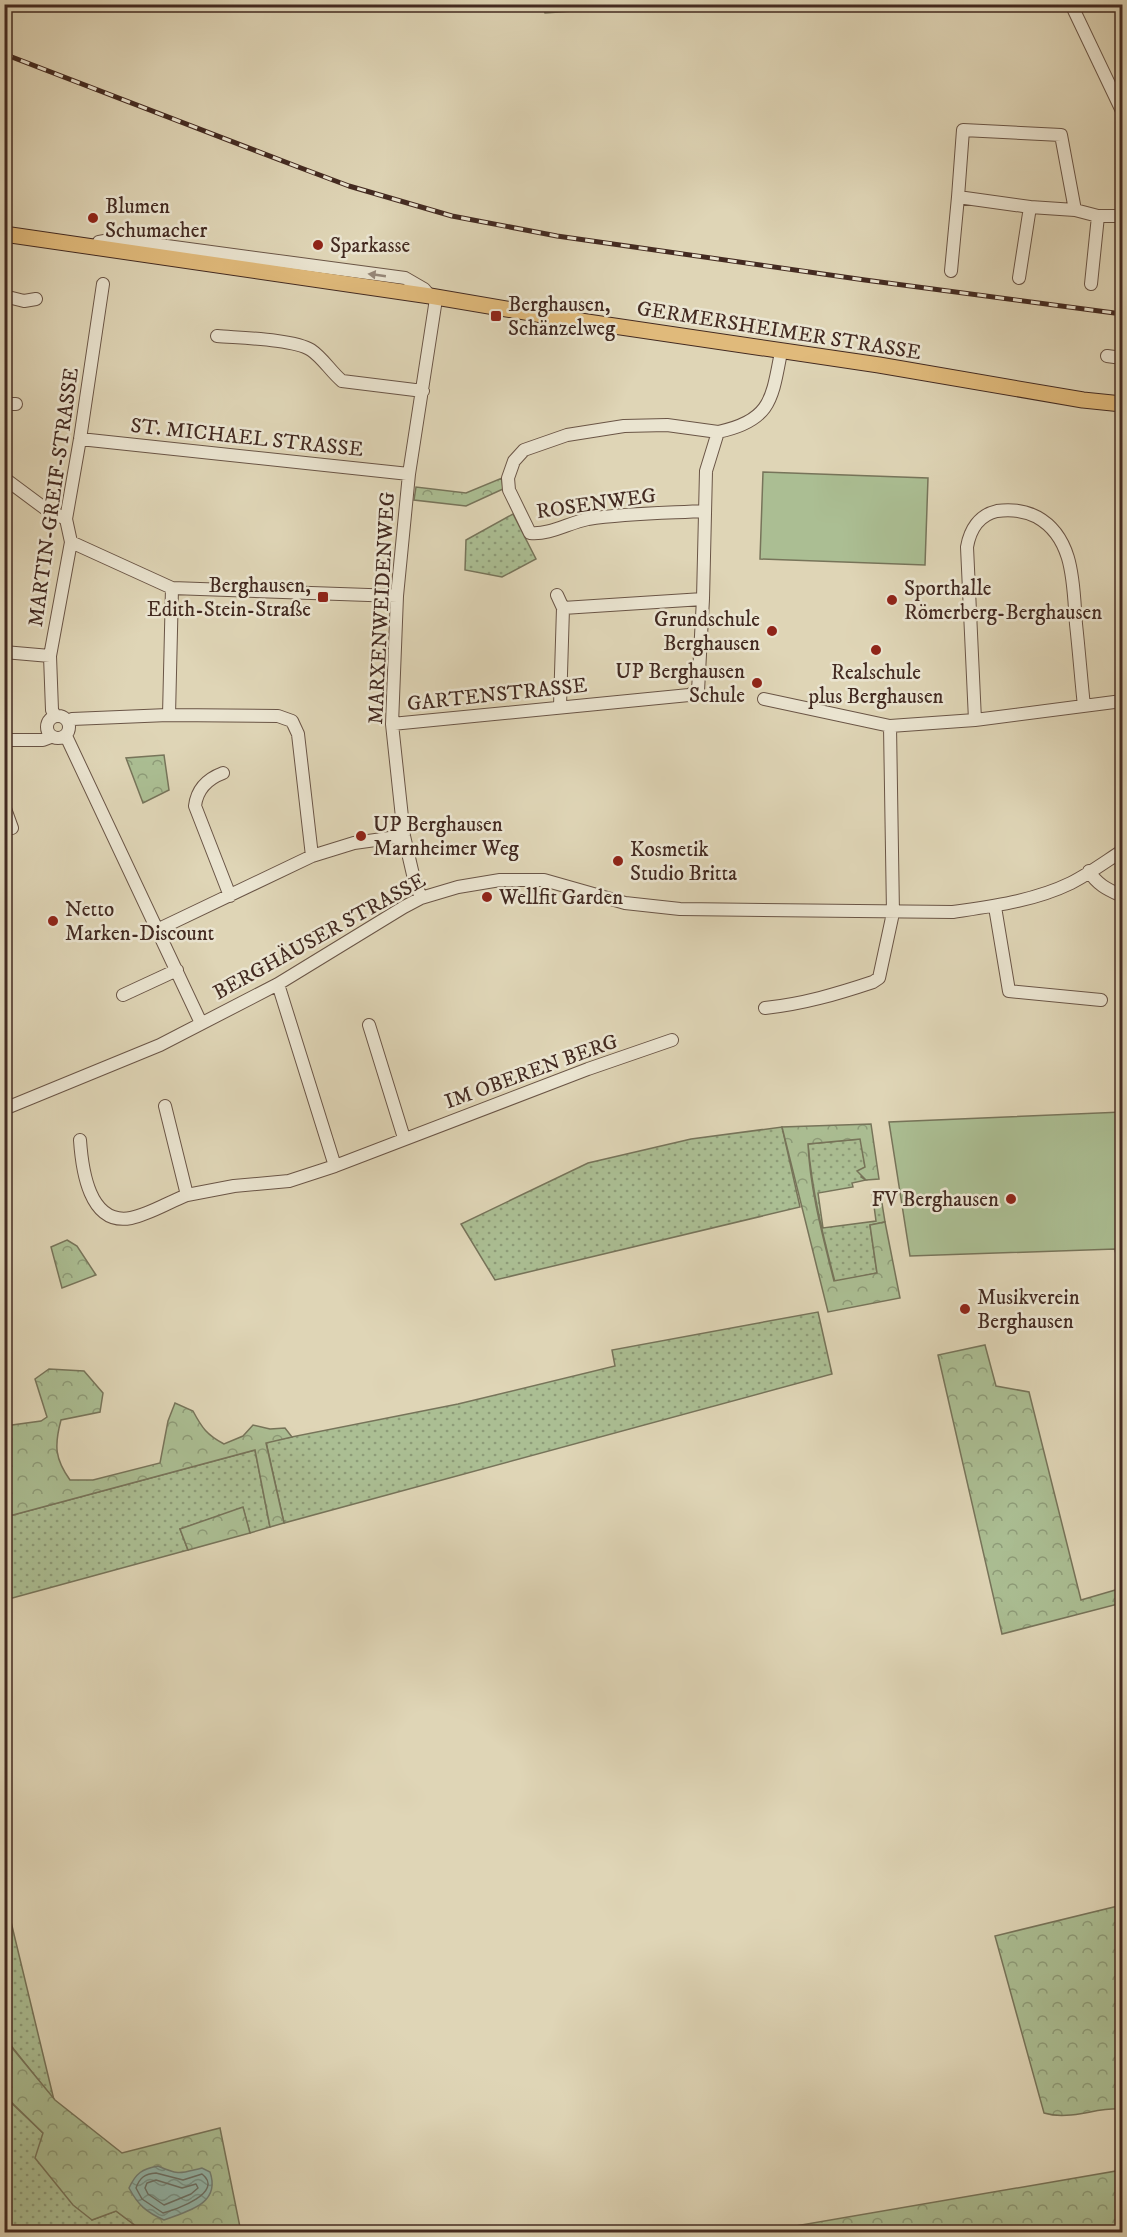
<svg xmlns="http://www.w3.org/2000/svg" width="1127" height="2237" viewBox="0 0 1127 2237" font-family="'IM FELL DW Pica',serif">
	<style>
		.grass { fill: url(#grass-dots); stroke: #77745a; stroke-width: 1.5 }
		.forest { fill: url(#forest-crowns); stroke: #77745a; stroke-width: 1.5 }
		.pitch { fill: #abbe93; stroke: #77745a; stroke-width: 1.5 }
		.water { fill: url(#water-waves); stroke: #738076; stroke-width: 1.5 }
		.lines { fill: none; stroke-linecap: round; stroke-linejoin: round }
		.shore { stroke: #6b7268; stroke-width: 1.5 }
		.minor-casing { stroke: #6a5546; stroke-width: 14 }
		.major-casing { stroke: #432a21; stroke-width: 17 }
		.minor { stroke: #eae4d0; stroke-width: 12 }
		.major { stroke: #e0ba7b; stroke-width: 15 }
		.rail-casing { stroke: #432a21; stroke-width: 5 }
		.rail { stroke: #eae4d0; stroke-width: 3; stroke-dasharray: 9; stroke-linecap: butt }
		.oneway { fill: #968778 }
		.poi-dot { fill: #8f2418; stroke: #eae4d0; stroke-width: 2 }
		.labels { text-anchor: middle; stroke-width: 5; stroke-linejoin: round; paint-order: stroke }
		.poi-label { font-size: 21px; fill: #432a21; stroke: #eae4d0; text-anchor: start }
		.street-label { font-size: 21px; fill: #432a21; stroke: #eae4d0 }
	</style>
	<defs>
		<pattern id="grass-dots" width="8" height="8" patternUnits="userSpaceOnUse" patternTransform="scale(1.5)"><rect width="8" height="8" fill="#abbe93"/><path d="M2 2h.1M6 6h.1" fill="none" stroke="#8d9b78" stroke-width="1.8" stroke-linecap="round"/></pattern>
		<pattern id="forest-crowns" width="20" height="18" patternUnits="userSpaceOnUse" patternTransform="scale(1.5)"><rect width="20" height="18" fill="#abbe93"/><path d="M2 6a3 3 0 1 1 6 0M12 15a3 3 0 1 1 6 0" fill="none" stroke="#8d9b78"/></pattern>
		<pattern id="water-waves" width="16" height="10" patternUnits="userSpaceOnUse" patternTransform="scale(1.5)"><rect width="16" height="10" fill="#93b9ae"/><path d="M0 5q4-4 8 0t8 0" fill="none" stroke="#7a978d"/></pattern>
	</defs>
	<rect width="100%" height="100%" fill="#dfd5b6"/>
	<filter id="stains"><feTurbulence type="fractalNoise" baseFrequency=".00333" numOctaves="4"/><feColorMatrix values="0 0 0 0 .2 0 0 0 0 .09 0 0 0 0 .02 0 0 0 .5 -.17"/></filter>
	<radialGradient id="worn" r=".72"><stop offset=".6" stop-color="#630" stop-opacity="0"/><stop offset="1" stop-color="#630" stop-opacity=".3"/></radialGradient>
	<path class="grass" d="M542 5V4L659 5 545 13Z
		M513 514 536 559 502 577 465 570 466 540Z
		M782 1127 800 1207 495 1280 461 1224 588 1163 691 1139Z
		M861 1139 865 1167 861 1177 866 1180 852 1183 853 1187 818 1193 823 1228 876 1221 872 1191H880L885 1222 870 1225 877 1273 835 1282C823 1236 812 1191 808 1144Z
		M818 1312 832 1374 284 1523 266 1442 458 1404 615 1366 612 1350Z
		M255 1450 270 1527 250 1533 243 1508 180 1529 188 1550 5 1600V1514L13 1515Z
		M5 1897 54 2100 5 2038Z
		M4 2096 43 2133 92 2220 116 2211 144 2232H5Z"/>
	<path class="forest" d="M502 478 503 489 466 506 414 500 416 487 466 493Z
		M164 755 169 790 143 803 126 758Z
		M871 1124 879 1179 866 1180 857 1171 865 1167 860 1139 808 1144C810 1190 823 1237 834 1281L877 1273 870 1225 885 1222 900 1298 828 1312 782 1127Z
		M67 1240 77 1246 96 1275 62 1288 51 1247Z
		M985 1345 996 1386 1029 1392 1081 1600 1122 1588V1603L1002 1634 938 1355Z
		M49 1369 84 1371 103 1393 100 1412 61 1420C54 1446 55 1459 70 1480H93L160 1463 168 1421 175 1403 193 1411C202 1428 207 1435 224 1444L243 1436 253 1425 270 1429 285 1428 292 1437 266 1443 284 1523 270 1527 255 1450 13 1515 5 1514V1426L41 1421 47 1417 35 1379Z
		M243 1507 250 1533 188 1550 180 1529Z
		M1122 1905V2109C1096 2107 1070 2121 1044 2113L995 1936Z
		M4 2038 55 2100 122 2153 220 2128 241 2232H144L116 2211 92 2220 73 2205 35 2158 43 2133 5 2096Z
		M1122 2170V2232H761Z"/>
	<path class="pitch" d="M763 472 928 478 925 565 760 559Z
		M1122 1112V1289L1115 1249 910 1256 889 1122Z"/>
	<path class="water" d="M158 2166C180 2176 181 2173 202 2168L210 2172C221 2204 188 2211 164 2220 146 2212 138 2205 129 2188 136 2173 142 2169 158 2166Z"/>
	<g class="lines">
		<path class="shore" d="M156 2173 183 2180 202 2174C225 2192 176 2210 163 2213L142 2199 136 2188C140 2177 145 2174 156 2173Z
			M156 2180 182 2188 196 2184 198 2188 191 2194 164 2205 148 2194 145 2188 147 2183Z"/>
		<defs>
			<path id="minor" d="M1071 4 1122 111
				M958 197 963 130 1061 135 1075 210
				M98 249 99 242 115 239 405 278 424 289 430 296
				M951 271 958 197 1030 207 1075 210 1098 216H1122
				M1019 278 1030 207
				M1091 284 1098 216
				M4 296 24 301 36 299
				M217 336C240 338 294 339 311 350 323 358 331 372 342 381L423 391
				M1107 356 1122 358
				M4 404H16
				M80 439 409 474
				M4 478 47 510 66 519
				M705 511C667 513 627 513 588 519 568 523 550 535 530 533L509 490 508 478 514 461 524 450 567 435 624 426 667 425 718 432
				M71 542 172 588 397 596
				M557 595 563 608
				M4 652 50 656
				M764 699 890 726
				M560 706 563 608 703 599
				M169 715 172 588
				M47 727a11 11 0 1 1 22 0a11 11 0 1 1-22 0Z
				M55 716 52 710 50 656 71 542 66 519 80 439 103 284
				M975 720 967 547C970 530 979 515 997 511 1010 509 1025 511 1037 517 1075 538 1073 586 1076 624 1079 651 1081 678 1084 706
				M68 721 72 719 168 715 278 716 292 721 298 734 312 856 159 929
				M392 724 689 695 698 691 703 599 706 471 718 432C771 421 772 399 781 352
				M66 736 201 1023
				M4 740H43L51 737
				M223 773C207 779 197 789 195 806L230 896
				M4 806 12 828
				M312 856 354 843 404 836
				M1089 871C1097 885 1109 890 1122 896
				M421 898 414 879 404 836 392 724 397 596 409 474 436 299
				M995 907 1009 991 1101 1000
				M278 984 335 1166 588 1069 672 1040
				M123 995 177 970
				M765 1008C803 1004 837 994 873 982L879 978 893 913 890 726 975 720 1122 701
				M369 1025 404 1138
				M4 1109 160 1045 278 984 404 907 421 898 458 887 500 880H544L625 903 680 909 953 912C993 906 1034 901 1071 883 1089 874 1105 862 1122 851
				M80 1140C82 1169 89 1226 131 1218 150 1214 169 1202 187 1195L165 1106
				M187 1195 234 1186 289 1181 335 1166"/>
			<path id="major" d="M4 234 430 296 560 318 879 365 1083 400 1122 404"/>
		</defs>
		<use href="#minor" class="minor-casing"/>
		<use href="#major" class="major-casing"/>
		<use href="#minor" class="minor"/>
		<use href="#major" class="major"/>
		<defs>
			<path id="rail" d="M4 54 301 168 349 186 452 216 557 236 865 280 1122 314"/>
		</defs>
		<use href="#rail" class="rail-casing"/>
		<use href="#rail" class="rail"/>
	</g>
	<defs><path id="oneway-solid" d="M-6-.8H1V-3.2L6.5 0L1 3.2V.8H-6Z" transform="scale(1.5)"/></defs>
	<use class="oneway" href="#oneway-solid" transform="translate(377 275) rotate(-172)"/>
	<g class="poi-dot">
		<circle cx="93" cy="218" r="6"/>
		<circle cx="318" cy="245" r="6"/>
		<rect x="490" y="310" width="12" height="12" rx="3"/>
		<rect x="317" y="591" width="12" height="12" rx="3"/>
		<circle cx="892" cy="600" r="6"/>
		<circle cx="772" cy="631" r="6"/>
		<circle cx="876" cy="650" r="6"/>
		<circle cx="757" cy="683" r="6"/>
		<circle cx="361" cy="836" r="6"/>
		<circle cx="618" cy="861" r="6"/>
		<circle cx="487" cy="897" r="6"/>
		<circle cx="53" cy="921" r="6"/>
		<circle cx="1011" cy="1199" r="6"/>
		<circle cx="965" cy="1309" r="6"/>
	</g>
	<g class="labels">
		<g class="poi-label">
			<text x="105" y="213">Blumen<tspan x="105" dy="24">Schumacher</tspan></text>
			<text x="330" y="252">Sparkasse</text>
			<text x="508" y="311">Berghausen,<tspan x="508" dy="24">Schänzelweg</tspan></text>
			<text x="311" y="592" text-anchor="end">Berghausen,<tspan x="311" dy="24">Edith-Stein-Straße</tspan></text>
			<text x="904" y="595">Sporthalle<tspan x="904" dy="24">Römerberg-Berghausen</tspan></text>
			<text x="760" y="626" text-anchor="end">Grundschule<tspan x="760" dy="24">Berghausen</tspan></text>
			<text x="745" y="678" text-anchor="end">UP Berghausen<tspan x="745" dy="24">Schule</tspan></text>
			<text x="876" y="679" text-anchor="middle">Realschule<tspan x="876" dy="24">plus Berghausen</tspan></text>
			<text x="373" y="831">UP Berghausen<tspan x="373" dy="24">Marnheimer Weg</tspan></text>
			<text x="630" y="856">Kosmetik<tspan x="630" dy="24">Studio Britta</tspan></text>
			<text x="499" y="904">Wellfit Garden</text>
			<text x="65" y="916">Netto<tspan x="65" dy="24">Marken-Discount</tspan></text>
			<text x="999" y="1206" text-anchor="end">FV Berghausen</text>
			<text x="977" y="1304">Musikverein<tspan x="977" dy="24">Berghausen</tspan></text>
		</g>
		<g class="street-label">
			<text transform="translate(779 330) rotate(9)" y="7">GERMERSHEIMER STRASSE</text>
			<text transform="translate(247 437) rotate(6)" y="7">ST. MICHAEL STRASSE</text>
			<text transform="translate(53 497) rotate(-82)" y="7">MARTIN-GREIF-STRASSE</text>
			<text transform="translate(596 503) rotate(-8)" y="7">ROSENWEG</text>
			<text transform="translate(381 608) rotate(-87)" y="7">MARXENWEIDENWEG</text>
			<text transform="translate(497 694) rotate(-6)" y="7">GARTENSTRASSE</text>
			<text transform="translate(319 936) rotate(-29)" y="7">BERGHÄUSER STRASSE</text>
			<text transform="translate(531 1071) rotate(-20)" y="7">IM OBEREN BERG</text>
		</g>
	</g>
	<rect width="1127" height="2237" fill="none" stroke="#dfd5b6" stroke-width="24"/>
	<rect x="6" y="6" width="1115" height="2225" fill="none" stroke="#432a21" stroke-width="3"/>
	<rect x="12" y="12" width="1103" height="2213" fill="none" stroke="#432a21" stroke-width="1.5"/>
	<rect width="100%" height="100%" filter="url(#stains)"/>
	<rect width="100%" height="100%" fill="url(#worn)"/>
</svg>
